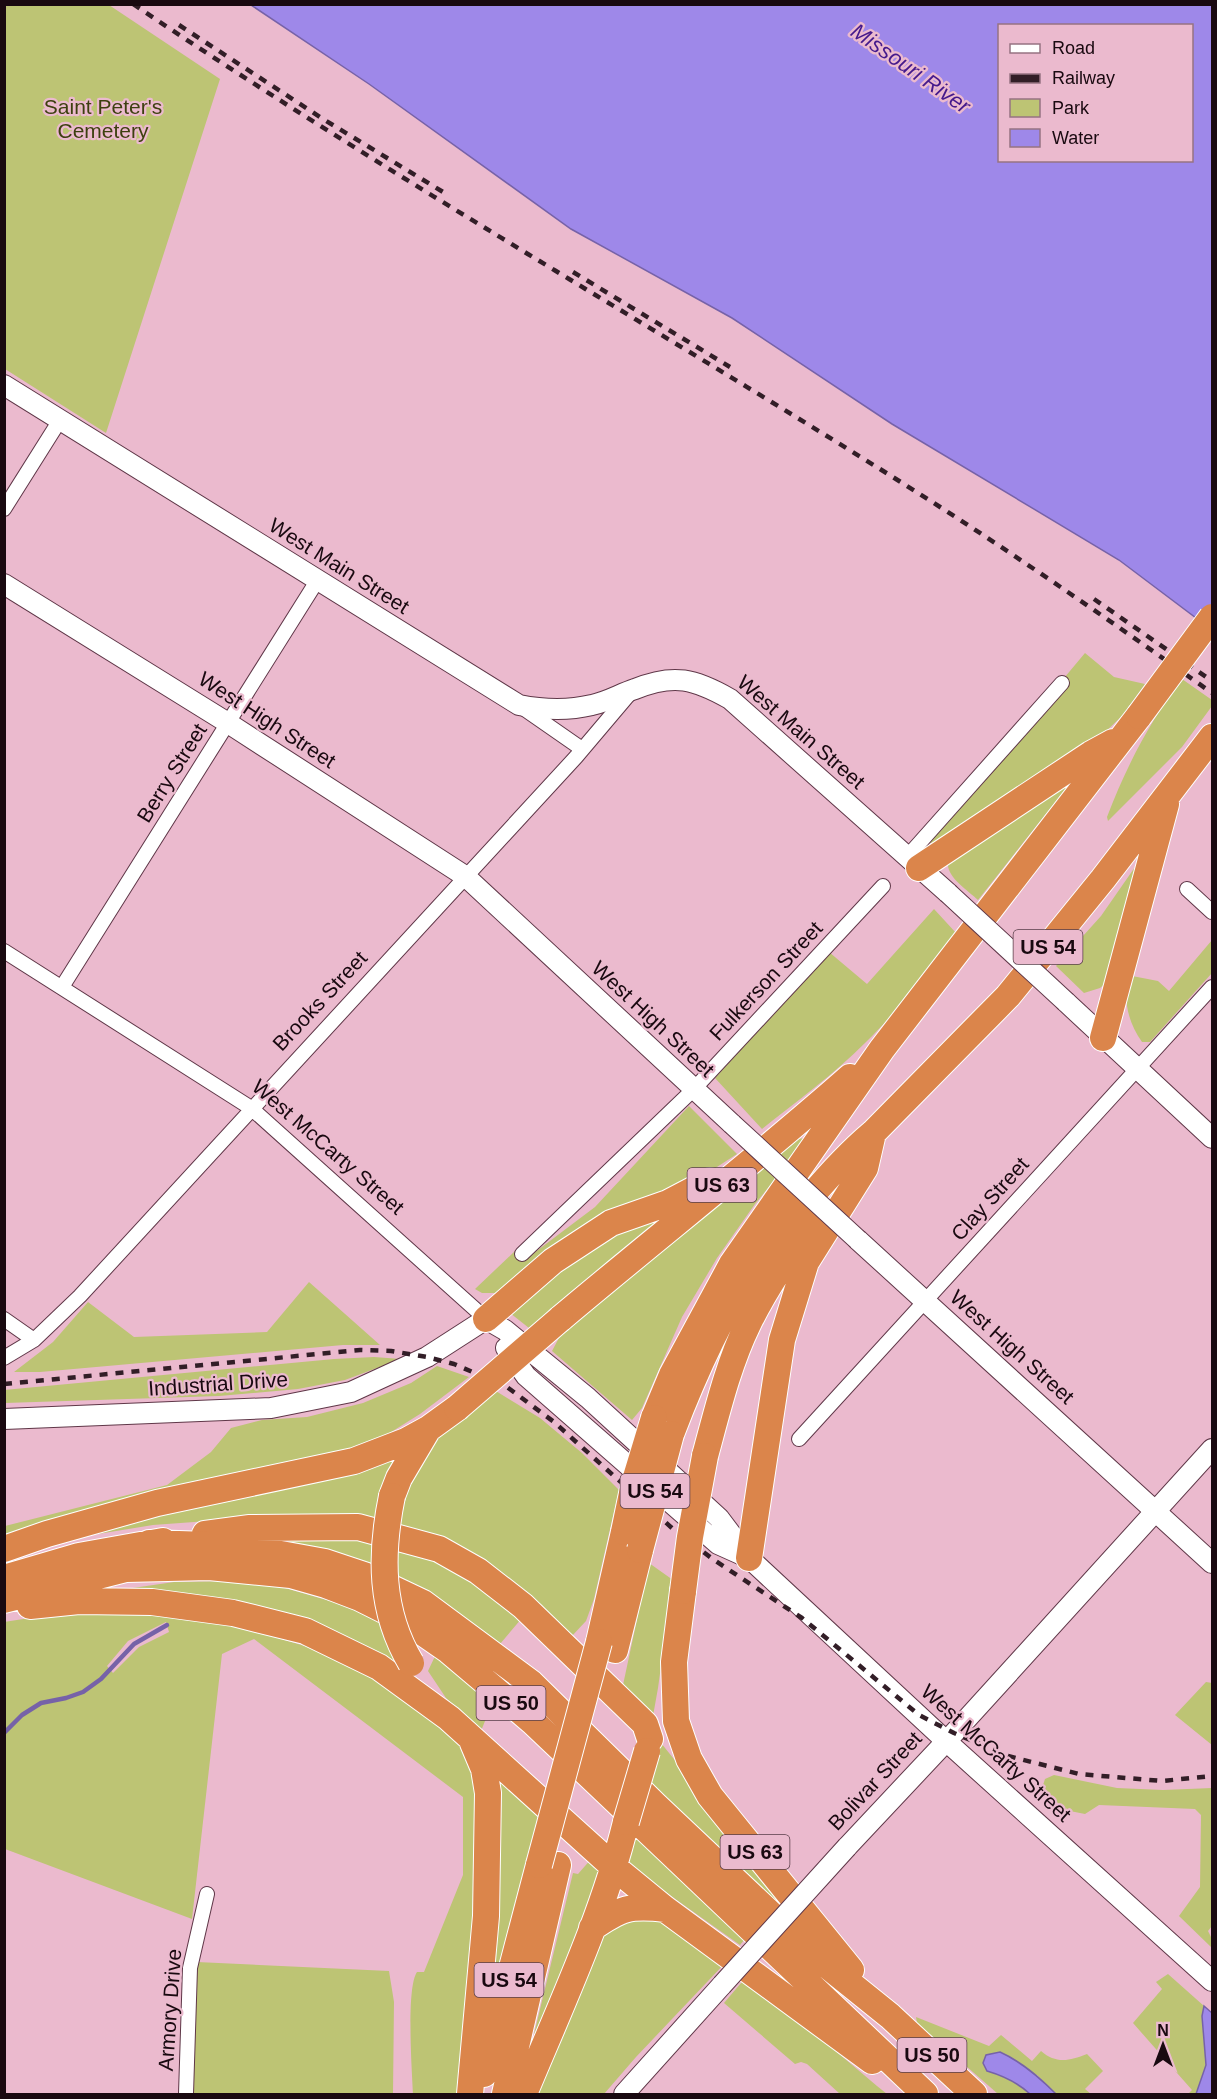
<svg xmlns="http://www.w3.org/2000/svg" width="1217" height="2099" viewBox="0 0 1217 2099" font-family="Helvetica,sans-serif">
	<style>
		.green { fill: #bdc474; fill-rule: evenodd }
		.water { fill: #9e88e9; stroke: #7662a8; stroke-width: 1.5; fill-rule: evenodd }
		.lines { fill: none; stroke-linecap: round; stroke-linejoin: round }
		.stream { stroke: #7662a8; stroke-width: 4.5 }
		.street-casing { stroke: #5f3748; stroke-width: 16 }
		.secondary-casing { stroke: #5f3748; stroke-width: 22 }
		.highway-casing { stroke: #fff; stroke-width: 28 }
		.street { stroke: #fff; stroke-width: 14 }
		.secondary { stroke: #fff; stroke-width: 20 }
		.highway { stroke: #db854b; stroke-width: 26 }
		.rail { stroke: #321e27; stroke-width: 4.5; stroke-dasharray: 8 8; stroke-linecap: butt }
		.secondary-bridge-casing { stroke: #5f3748; stroke-width: 22; stroke-linecap: butt }
		.highway-bridge-casing { stroke: #fff; stroke-width: 28; stroke-linecap: butt }
		.secondary-bridge { stroke: #fff; stroke-width: 20 }
		.highway-bridge { stroke: #db854b; stroke-width: 26 }
		.labels { text-anchor: middle; stroke-width: 4.5; stroke-linejoin: round; paint-order: stroke }
		.shield { fill: #ebbace; stroke: #583e49; stroke-width: 1.5 }
		.shield-label { font-size: 20px; font-weight: bold; fill: #190910 }
		.park-label { font-size: 21px; fill: #3d400f; stroke: #ebbace }
		.street-label { font-size: 21px; fill: #190910; stroke: #ebbace }
		.water-label { font-size: 22px; font-style: italic; fill: #45198c; stroke: #ebbace }
	</style>
	<rect width="100%" height="100%" fill="#ebbace"/>
	<path class="green" d="M4 5H109L220 79 106 433 5 369Z
		M1085 653 1114 677 1145 684 1123 715 1098 739 932 843 927 842Z
		M1182 679 1212 700V706L1182 747 1108 821 1107 817C1126 767 1150 721 1182 679Z
		M1086 763 978 900C968 890 946 877 948 862Z
		M1142 857 1108 981 1100 988 1084 993 1056 966 1101 916Z
		M934 909 957 934C928 971 899 1010 865 1043 833 1075 797 1101 762 1129L715 1078 829 952 867 984Z
		M1212 940V973L1150 1042H1142C1127 1021 1124 1000 1127 975L1158 981 1169 991Z
		M689 1106 737 1154 703 1176 497 1293H482L475 1289 515 1251 526 1259 595 1207Z
		M804 1138 799 1150 755 1204 717 1258 682 1317 642 1408 632 1420 552 1351 568 1321 794 1140Z
		M673 1208 651 1228 529 1328 510 1313V1308L602 1239Z
		M309 1282 380 1345H343L40 1372H14L53 1342 88 1302 134 1337 267 1332Z
		M374 1357 401 1359 345 1380 298 1389 219 1396 5 1403 4 1390 334 1359Z
		M437 1366 469 1377 420 1414 380 1439 343 1453 5 1539V1526L167 1485 211 1452 231 1428 262 1420 307 1417 363 1403 411 1383Z
		M491 1388 540 1418 582 1453 619 1490 594 1599 586 1621 571 1637 395 1524 400 1499 438 1434Z
		M399 1451 376 1519 275 1516 153 1525 61 1540Z
		M345 1532 455 1565 522 1618 500 1644 454 1610 324 1549 273 1538Z
		M649 1563 673 1580 658 1688 653 1716 623 1685Z
		M229 1581 285 1588 344 1605 384 1623 407 1677 368 1653 112 1591 174 1582Z
		M111 1612 180 1617 240 1627 315 1649 369 1676 413 1705 458 1739 478 1776 480 1857 461 2094H413C412 2071 406 1988 417 1972H424L463 1875V1797L254 1639 222 1654 192 1919 5 1849 4 1622 49 1615ZM166 1622 169 1632 139 1647 113 1673 107 1666 128 1641Z
		M437 1652 493 1701 481 1731 446 1698 428 1671Z
		M1206 1682 1212 1683V1745L1175 1715Z
		M661 1743 785 1897 778 1906 648 1784Z
		M494 1775 539 1813 488 2010Z
		M1054 1775 1117 1788 1163 1790 1212 1788V1926L1208 1931 1212 1939 1211 1947 1179 1916 1200 1887 1201 1815 1195 1809 1099 1805 1085 1814 1065 1810 1042 1788 1045 1779Z
		M634 1830 745 1939 740 1945 626 1864Z
		M592 1858 603 1869 539 2035 534 2034 573 1873 578 1874Z
		M653 1912 727 1961 636 2057 604 2094H532L600 1928Z
		M197 1962 389 1971 394 2002 393 2094H192Z
		M1168 1974 1204 2006 1202 2016 1206 2065 1196 2094H1188L1192 2090 1133 2023 1162 1989 1156 1982Z
		M747 1976 877 2086 887 2094H840L807 2064 801 2062 795 2064 724 2003Z
		M916 2017 989 2046 1001 2035 1032 2061 1041 2051C1056 2064 1069 2061 1087 2054L1103 2071 1085 2089 1091 2094H1056L1037 2075 987 2070C1004 2076 1017 2082 1030 2094H998L917 2023Z"/>
	<path class="water" d="M251 5H1212V630L1119 560 892 424 732 318 571 229 369 84ZM1000 26H1192V160H1000Z
		M1204 2006 1212 2013V2094H1196L1206 2065 1202 2016Z
		M1000 2052C1022 2062 1039 2077 1056 2094H1030C1017 2082 1004 2076 987 2071L983 2063 986 2055Z"/>
	<g class="lines">
		<path class="stream" d="M4 1733 22 1715 41 1703 66 1698 83 1692 101 1679 134 1644 167 1625"/>
		<defs>
			<path id="street" d="M4 509 60 420
				M523 708 582 749
				M907 857 1062 683
				M1187 889 1212 912
				M4 951 251 1108 486 1319
				M62 987 317 581
				M522 1254 694 1089 883 886
				M4 1319 34 1340
				M4 1358 34 1340 80 1296 576 757 631 692
				M799 1439 1212 987
				M186 2094 190 1968 207 1894"/>
			<path id="secondary" d="M4 385 519 705C544 710 567 711 592 705 607 702 620 694 635 689 674 673 695 679 730 699L948 893
				M4 584 228 723 465 876 732 1124
				M1066 1002 1212 1138
				M858 1240 1212 1563
				M486 1319 505 1330 588 1398 719 1518 749 1558 946 1741 1212 1981
				M506 1348 526 1376 718 1544 747 1557
				M4 1419 271 1408 351 1392 427 1357 486 1319
				M847 1847 954 1733 1212 1449
				M624 2094 722 1985"/>
			<path id="highway" d="M919 868 1091 754 1113 742
				M1103 1038 1166 804
				M486 1319 553 1261 611 1223 668 1203 710 1181
				M560 1319C656 1238 756 1160 850 1077
				M654 1418 672 1375 732 1264 882 1049 1139 716
				M671 1434C695 1371 726 1301 767 1247 781 1231 795 1215 809 1199 830 1174 848 1154 873 1133L1008 996 1103 879 1212 737
				M705 1456C717 1412 728 1365 748 1324 768 1283 794 1247 820 1210
				M392 1496 399 1478 428 1429
				M205 1534 250 1528 358 1527 439 1549 478 1571 523 1606 645 1724 650 1739
				M149 1543 237 1546 325 1562 364 1575 423 1603 531 1683 655 1805 813 1954 890 2016 974 2094
				M4 1549 47 1534 157 1503 354 1461 406 1441 428 1429 457 1408
				M749 1558 782 1340 806 1262 865 1168 873 1133
				M4 1578 79 1556 163 1541
				M683 1591 674 1662 676 1721 689 1759 710 1796 851 1970
				M4 1600 126 1569 209 1567 291 1575 326 1585 360 1598 406 1621 448 1650 533 1722 925 2094
				M30 1606 79 1601 152 1602 233 1613 305 1631 379 1667 449 1718 615 1868 665 1909 872 2061
				M599 1642 624 1532
				M615 1650 640 1550
				M592 1928C621 1908 629 1905 665 1909
				M484 2074 539 1865
				M470 2094 486 1916 488 1793 484 1769 473 1743
				M505 2094 558 1865
				M524 2094C561 2005 603 1916 626 1822"/>
		</defs>
		<use href="#street" class="street-casing"/>
		<use href="#secondary" class="secondary-casing"/>
		<use href="#highway" class="highway-casing"/>
		<use href="#street" class="street"/>
		<use href="#secondary" class="secondary"/>
		<use href="#highway" class="highway"/>
		<path class="rail" d="M133 4C388 176 655 327 915 491 1016 555 1115 624 1212 693
			M179 25 323 119 448 195
			M573 272 730 367
			M1094 599 1212 681
			M4 1384 360 1350 391 1351 427 1357 454 1364 507 1387 554 1422 673 1529 714 1560 802 1618 919 1715 954 1733 1008 1756 1079 1774 1162 1781 1212 1776"/>
		<defs>
			<path id="secondary-bridge" d="M948 893 1066 1002
				M732 1124 858 1240
				M722 1985 847 1847"/>
			<path id="highway-bridge" d="M1139 716 1212 617
				M457 1408 560 1319
				M392 1496C380 1555 380 1611 411 1663
				M624 1532 634 1484 654 1418
				M640 1550 671 1434
				M683 1591 690 1537 705 1456
				M626 1822 647 1751
				M539 1865 599 1642"/>
		</defs>
		<use href="#secondary-bridge" class="secondary-bridge-casing"/>
		<use href="#highway-bridge" class="highway-bridge-casing"/>
		<use href="#secondary-bridge" class="secondary-bridge"/>
		<use href="#highway-bridge" class="highway-bridge"/>
	</g>
	<g class="labels">
		<g class="shield">
			<rect x="1013.5" y="930" width="69" height="34" rx="4.5"/>
			<rect x="687.5" y="1168" width="69" height="34" rx="4.5"/>
			<rect x="620.5" y="1474" width="69" height="34" rx="4.5"/>
			<rect x="476.5" y="1686" width="69" height="34" rx="4.5"/>
			<rect x="720.5" y="1835" width="69" height="34" rx="4.5"/>
			<rect x="474.5" y="1963" width="69" height="34" rx="4.5"/>
			<rect x="897.5" y="2038" width="69" height="34" rx="4.5"/>
		</g>
		<g class="shield-label">
			<text x="1048" y="954">US 54</text>
			<text x="722" y="1192">US 63</text>
			<text x="655" y="1498">US 54</text>
			<text x="511" y="1710">US 50</text>
			<text x="755" y="1859">US 63</text>
			<text x="509" y="1987">US 54</text>
			<text x="932" y="2062">US 50</text>
		</g>
		<g class="park-label">
			<text x="103" y="114">Saint Peter's<tspan x="103" dy="24">Cemetery</tspan></text>
		</g>
		<g class="street-label">
			<text transform="translate(339 566) rotate(32)" y="7">West Main Street</text>
			<text transform="translate(267 720) rotate(33)" y="7">West High Street</text>
			<text transform="translate(801 732) rotate(41)" y="7">West Main Street</text>
			<text transform="translate(172 773) rotate(-58)" y="7">Berry Street</text>
			<text transform="translate(766 981) rotate(-47)" y="7">Fulkerson Street</text>
			<text transform="translate(320 1001) rotate(-47)" y="7">Brooks Street</text>
			<text transform="translate(653 1019) rotate(43)" y="7">West High Street</text>
			<text transform="translate(328 1147) rotate(41)" y="7">West McCarty Street</text>
			<text transform="translate(990 1199) rotate(-48)" y="7">Clay Street</text>
			<text transform="translate(1012 1347) rotate(42)" y="7">West High Street</text>
			<text transform="translate(218 1384) rotate(-4)" y="7">Industrial Drive</text>
			<text transform="translate(996 1753) rotate(42)" y="7">West McCarty Street</text>
			<text transform="translate(875 1781) rotate(-47)" y="7">Bolivar Street</text>
			<text transform="translate(170 2010) rotate(-86)" y="7">Armory Drive</text>
		</g>
		<g class="water-label">
			<text transform="translate(911 68) rotate(35)" y="8">Missouri River</text>
		</g>
	</g>
	<rect width="1217" height="2099" fill="none" stroke="#190910" stroke-width="12"/>
	<rect x="998" y="24" width="195" height="138" fill="#ebbace" stroke="#977382" stroke-width="1.5"/>
	<rect x="1010" y="44" width="30" height="9" fill="#ffffff" stroke="#977382" stroke-width="1.5"/>
	<text x="1052" y="54" font-size="18" fill="#190910">Road</text>
	<rect x="1010" y="74" width="30" height="9" fill="#321e27" stroke="#977382" stroke-width="1.5"/>
	<text x="1052" y="84" font-size="18" fill="#190910">Railway</text>
	<rect x="1010" y="99" width="30" height="18" fill="#bdc474" stroke="#977382" stroke-width="1.5"/>
	<text x="1052" y="114" font-size="18" fill="#190910">Park</text>
	<rect x="1010" y="129" width="30" height="18" fill="#9e88e9" stroke="#977382" stroke-width="1.5"/>
	<text x="1052" y="144" font-size="18" fill="#190910">Water</text>
	<g transform="translate(1163 2045)" stroke="#ebbace" stroke-width="4.5" paint-order="stroke">
	<path d="M0-4.5L10 22L0 15L-10 22Z" fill="#190910"/>
	<text y="-9" font-size="16" font-weight="bold" text-anchor="middle" fill="#190910">N</text>
	</g>
</svg>
